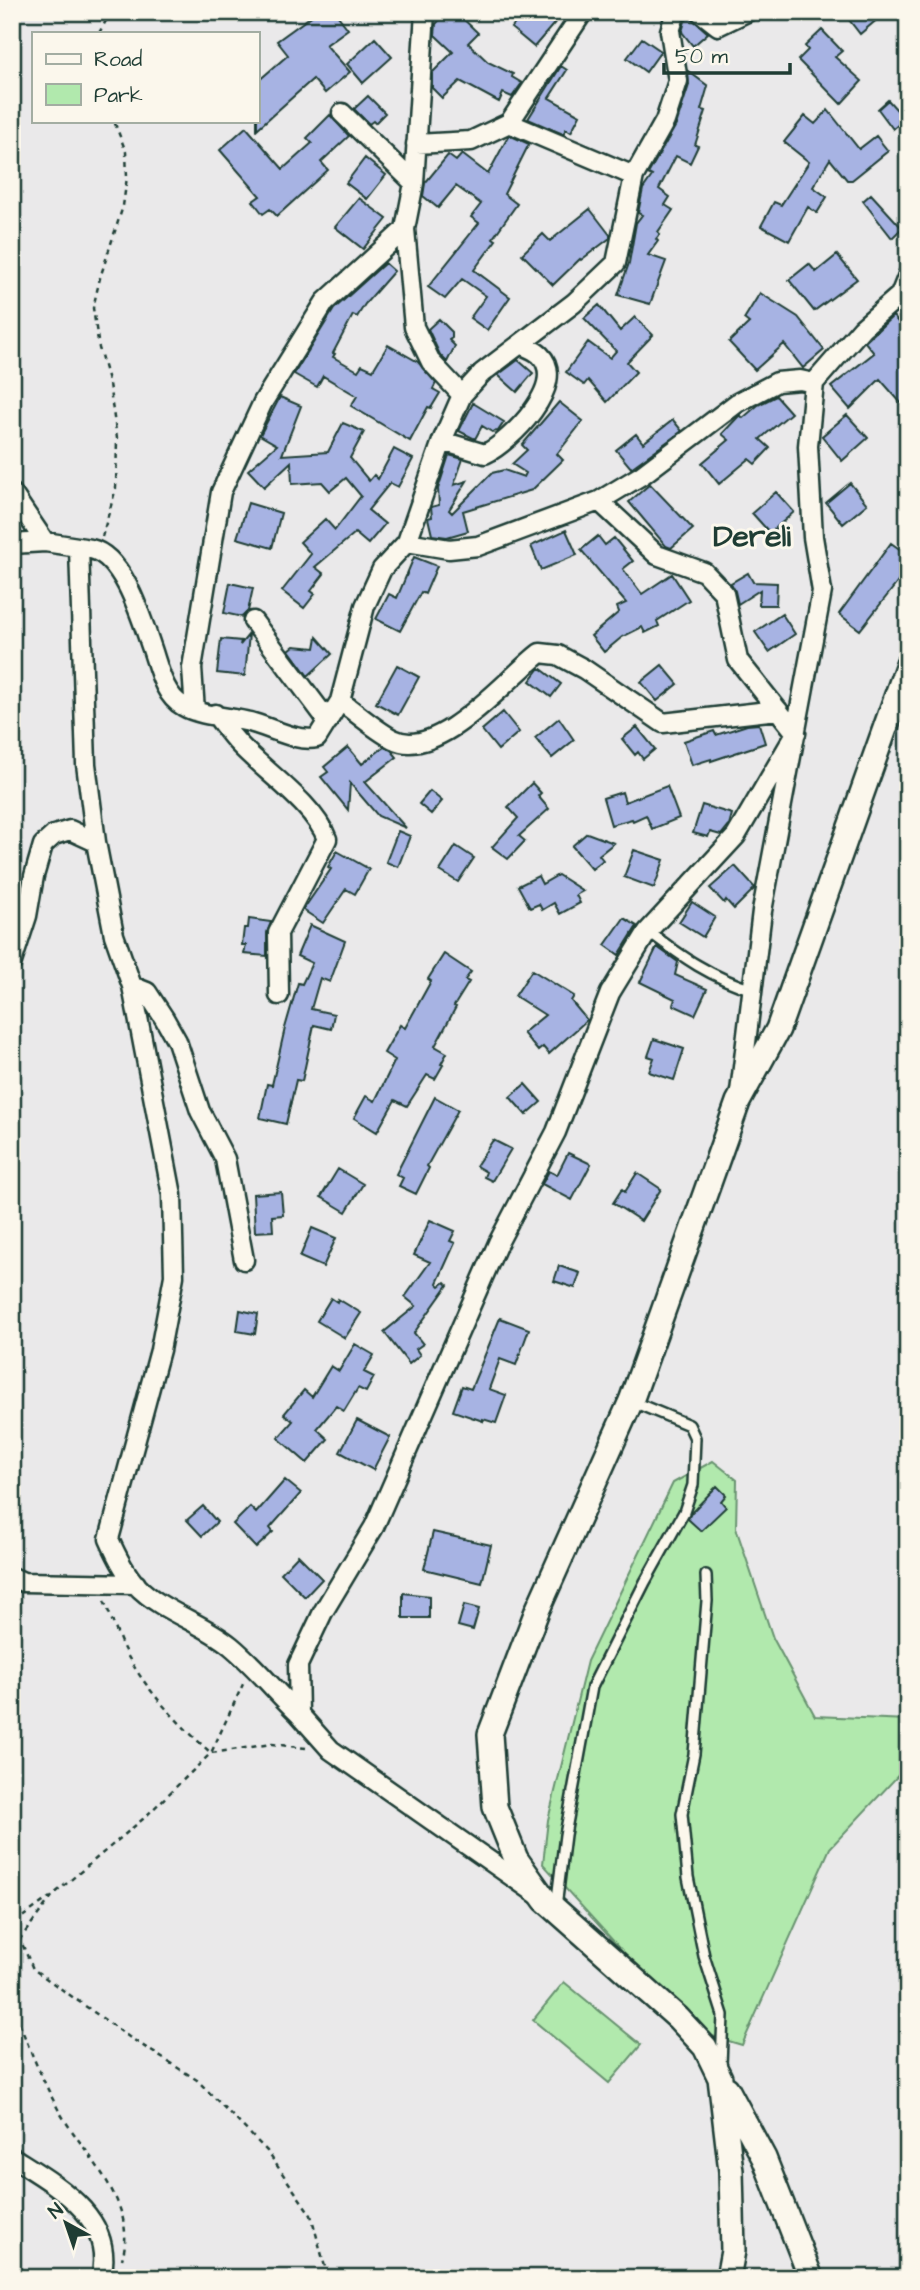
<svg xmlns="http://www.w3.org/2000/svg" width="920" height="2290" viewBox="0 0 920 2290" font-family="'Architects Daughter',sans-serif">
	<style>
		.green { fill: #b1e9ad; stroke: #689370; stroke-width: 2 }
		.building { fill: #a7b3e3; stroke: #1f3d34; stroke-width: 2 }
		.lines { fill: none; stroke-linecap: round; stroke-linejoin: round }
		.service-casing { stroke: #1f3d34; stroke-width: 14 }
		.minor-casing { stroke: #1f3d34; stroke-width: 23 }
		.tertiary-casing { stroke: #1f3d34; stroke-width: 28 }
		.path { stroke: #1f3d34; stroke-width: 2.5; stroke-dasharray: 5 5; stroke-linecap: butt }
		.service { stroke: #fbf7ec; stroke-width: 9 }
		.minor { stroke: #fbf7ec; stroke-width: 18 }
		.tertiary { stroke: #fbf7ec; stroke-width: 23 }
		.labels { text-anchor: middle; stroke-width: 6; stroke-linejoin: round; paint-order: stroke }
		.quarter-label { font-size: 30px; font-weight: bold; fill: #1f3d34; stroke: #fbf7ec }
	</style>
	<rect width="100%" height="100%" fill="#eae9ea"/>
	<filter id="ink" filterUnits="userSpaceOnUse"><feTurbulence type="fractalNoise" baseFrequency=".0143" numOctaves="2"/><feDisplacementMap in="SourceGraphic" scale="14" xChannelSelector="R" yChannelSelector="G"/><feConvolveMatrix kernelMatrix="1 2 1 2 8 2 1 2 1" color-interpolation-filters="sRGB"/></filter>
	<g filter="url(#ink)">
		<path class="green" d="M713 1461 737 1480 736 1528 773 1638 815 1716 908 1720V1765L830 1848 742 2045 712 2036 626 1955 543 1864 548 1820 587 1661 673 1483Z
			M564 1982 641 2045 609 2083 533 2020Z"/>
		<path class="building" d="M317 12H335L348 29 326 45 350 72 325 93 313 79 257 129V82L288 55 277 41Z
			M446 12H456L478 33 468 43 488 62 513 74 512 77 522 83 512 97 503 93 499 102 460 81 442 98 432 88V73L453 52 435 35 436 24Z
			M525 12H564L534 47 511 28Z
			M843 12H886L860 34Z
			M690 17 708 33 693 46 682 32 685 21Z
			M822 30 842 51 835 57 862 81 841 104 798 60 808 50 805 46Z
			M375 38 392 57 363 83 347 64Z
			M642 38 661 51 646 72 627 58Z
			M561 66 567 70 549 98 580 115 571 132 566 129 563 134 528 119Z
			M688 71 708 86 701 110 706 111 695 145 698 146 690 163 676 156 659 189 670 197 665 205 673 210 658 232 660 234 656 239 658 241 648 255 666 261 650 304 618 295 629 263 636 223 642 215 638 213 643 189 652 176 648 174 676 125 689 85Z
			M368 96 385 113 375 123 373 121 369 124 354 109Z
			M888 100 905 119 893 129 878 109Z
			M828 110 859 149 876 136 888 151 852 180H847L830 159 813 187 827 197 817 213 808 207 789 241 761 226 774 202 781 205 809 162 784 142 805 116 815 124Z
			M330 115 349 136 321 162 328 170 277 216 270 209 263 214 253 201 260 196 220 150 246 127 283 169 312 143 307 138Z
			M509 135 529 144 504 194 517 204 493 238 496 240 474 270 510 297 487 330 470 318 486 296 462 279 445 299 428 287 479 223 471 217 481 204 456 186 438 208 423 196 425 183 448 155 456 161 462 154 488 174Z
			M365 158 386 175 367 199 346 183Z
			M871 194 902 228 892 238 863 201Z
			M359 198 387 219 363 249 335 227Z
			M590 209 610 235V238L581 260 580 259 553 285 522 254 543 234 550 241Z
			M837 255 857 279 814 311 789 280 809 264 816 272Z
			M385 263 394 271 365 304 357 317 353 315 333 353 335 354 333 357 358 371 362 365 373 370 388 345 418 362 436 383 433 389 440 393 431 408 428 407 410 441 351 406 357 396 323 376 317 387 294 374 334 309Z
			M760 293 798 317 824 350 803 368 784 344 755 370 729 342 749 323 744 319Z
			M599 305 620 331 635 317 653 335 627 362 636 372 607 402 588 380 584 385 566 372 588 342 610 358 616 351 584 318Z
			M893 316 908 334V411L880 379 850 409 831 387 874 353 865 342Z
			M439 319 452 332V338L449 340 455 346 447 362 440 355 428 329Z
			M518 360 533 373 517 392 498 375Z
			M776 396 791 413 760 439 770 448 755 464 749 459 719 484 702 463 729 440 722 434 737 418 740 415 743 418 758 405Z
			M280 397 301 406 282 455 328 452 343 423 364 432 350 458 369 481 374 475 378 479 394 449 413 459 398 487 390 483 368 510 385 524 368 544 355 533 315 567 324 574 311 591 315 594 304 608 282 591 311 554 300 542 325 519 335 530 361 496 346 478 330 491 322 482 292 484 291 462 264 487 248 470 277 445 260 435Z
			M559 402 583 421 557 454 563 460 532 490 463 511 468 531 447 537 432 535 428 518 432 517 431 507 439 505 438 489 449 455 463 459 454 485 467 481 449 510 452 513 492 473 504 470 524 477 526 473 512 464 527 450 522 445Z
			M473 403 504 422 498 431 492 432 482 426 475 439 459 431Z
			M847 415 868 438 842 461 822 436Z
			M673 420 682 431 631 468 616 450 636 434 643 443Z
			M850 483 867 504 843 524 826 503Z
			M650 484 693 529 671 548 666 546 629 502Z
			M776 492 794 512 770 533 752 513Z
			M248 503 281 513 272 548 237 538Z
			M566 530 577 555 541 570 531 546Z
			M598 536 605 545 614 538 633 561 623 569 642 594 672 574 689 600 657 621 659 626 645 633 642 627 622 637 604 652 591 636 619 612 617 607 626 603 581 550Z
			M891 543 908 555V569L860 630 839 614Z
			M414 557 437 566 425 594 421 592 400 631 376 619 389 594 397 598Z
			M748 573 753 582 777 583 776 605H759L760 590 738 604 735 591 731 583Z
			M230 583 253 588 248 611 242 617 224 613Z
			M782 614 795 634 769 652 755 632Z
			M249 634 245 676 217 673 221 639 241 641 240 645Z
			M317 637 332 654 308 676 289 650 294 646 315 648Z
			M397 665 419 677 398 715 376 703Z
			M662 665 678 684 657 701 641 682Z
			M540 668 561 684 551 697 530 681Z
			M503 712 519 732 498 750 482 730Z
			M559 718 574 740 552 758 535 738Z
			M759 724 765 743 711 761V759L692 765 684 741 714 731 716 735 747 725Z
			M637 727 655 749 643 759 638 752 635 755 622 739Z
			M348 747 362 764 384 747 391 750 397 757 365 782 406 828 378 816 350 783 348 810 321 777 328 772 324 767Z
			M532 783 541 793 538 796 549 809 519 836 525 841 508 859 492 847 518 818 508 807Z
			M667 786 679 818 652 829 646 815 633 821 632 819 611 825 603 798 622 792 625 802Z
			M430 791 442 801 431 814 419 804Z
			M702 805 732 814 729 825 721 835 710 832 708 837 693 833Z
			M398 831 410 836 398 867 386 862Z
			M587 833 614 843 599 855 603 860 592 869 572 846Z
			M456 846 474 858 458 882 440 871Z
			M634 850 664 860 654 888 624 877Z
			M337 851 369 869 355 894 346 889 323 923 303 910 331 869 328 867Z
			M735 866 755 888 734 909 726 900 724 903 710 888Z
			M558 875 583 891 576 895 580 903 560 914 554 903 542 910 539 904 530 908 518 886 538 876 542 884Z
			M692 902 715 917 703 937 679 922Z
			M624 918 637 926 619 955 605 945Z
			M249 919 271 922 267 933V956L244 954 246 945H242L244 928H248Z
			M310 925 345 941 330 982 320 978 311 1009 334 1014 331 1029 314 1025 302 1081 296 1080 286 1124 260 1118 267 1084 272 1085 285 1028 298 983 302 984 312 963 297 956Z
			M657 947 678 962 675 975 707 989 695 1015 673 1005 675 999 640 982Z
			M444 954 471 972 465 980 469 982 454 1006 456 1007 435 1046 447 1053 441 1064 443 1065 435 1079 427 1075 407 1106 395 1100 377 1132 354 1118 366 1096 375 1101 395 1060 384 1053 400 1025 405 1028 431 981 428 979Z
			M532 970 574 996 571 1001 587 1020 549 1054 543 1047 538 1051 523 1033 545 1015 515 996Z
			M654 1039 684 1049 674 1080 649 1072 654 1058 648 1056Z
			M525 1084 541 1102 526 1115 510 1097Z
			M435 1097 458 1110 427 1166 429 1168 416 1194 399 1186 403 1178 396 1174Z
			M493 1140 511 1149 492 1181 484 1177 486 1172 476 1166Z
			M568 1153 591 1164 572 1200 542 1184 549 1171 557 1175Z
			M338 1169 363 1184 346 1212 321 1197Z
			M637 1173 661 1189 641 1221 613 1203 622 1189 625 1192Z
			M281 1192 283 1215 272 1216 273 1231 255 1232 253 1194Z
			M430 1220 455 1231 450 1241 455 1243 437 1283 440 1286 445 1282 448 1285 414 1333 423 1344 416 1349 420 1355 409 1364 384 1332 416 1306 405 1297 430 1262 414 1255Z
			M312 1228 336 1238 323 1267 300 1257Z
			M559 1266 580 1273 575 1288 554 1281Z
			M331 1298 337 1302 338 1299 361 1313 345 1338 317 1321Z
			M240 1310 258 1314 255 1334 237 1331Z
			M500 1318 529 1329 516 1365 500 1359 489 1389 506 1395 496 1423 483 1419V1421L453 1411 462 1386 471 1389Z
			M355 1344 374 1355 364 1372 374 1377 366 1392 358 1388 344 1411 336 1406 317 1429 328 1439 307 1463 278 1438 293 1421 284 1414 304 1390 312 1397 331 1366 339 1371Z
			M357 1420 390 1437 373 1470 340 1452Z
			M285 1480 301 1493 270 1528 273 1532 256 1548 233 1524 250 1507 256 1513Z
			M717 1486 726 1495 721 1501 726 1507 701 1531 688 1519 691 1513Z
			M203 1506 217 1522 202 1536 187 1520Z
			M433 1532 491 1545 482 1583 424 1569Z
			M298 1555 322 1579 305 1597 281 1573Z
			M403 1593 429 1596V1618H403Z
			M464 1605 479 1609 473 1630 458 1626Z"/>
		<g class="lines">
			<defs>
				<path id="service" d="M648 931C681 956 712 978 753 990
					M706 1575 707 1601 694 1754 682 1814 688 1877 704 1956 723 2015 721 2065
					M556 1907 565 1835 592 1687 645 1582 684 1512 693 1485 695 1438 689 1425 631 1401"/>
				<path id="minor" d="M425 12 414 183 405 229 414 327 431 362 462 395
					M700 12 718 26 747 12
					M342 113 414 183
					M509 123 634 176
					M416 144 471 141 509 123 583 12
					M442 441 485 454C510 442 569 384 540 355 535 350 526 347 520 344
					M12 493 45 542
					M407 542 449 549 478 546 599 501 642 475 737 403 777 382 800 380 814 383
					M12 544 45 542 91 549C123 556 141 617 151 646 158 665 163 695 183 706 200 716 230 717 250 722 272 728 296 742 317 738L340 701 365 606 382 569 407 542 442 441 462 395 482 373 574 303 616 263 634 176 665 121 678 81 670 31 676 12
					M79 548 86 764 96 842 114 935 132 986 172 1195 174 1276 160 1350 109 1539C116 1555 124 1572 136 1585 162 1612 202 1622 231 1646 255 1666 276 1692 299 1714
					M253 621 328 721
					M340 701C357 713 374 729 393 739 438 762 507 678 540 653L558 655 584 669 663 723 778 710
					M195 711 192 668 221 492 263 402 325 302 405 229
					M215 714C223 724 230 735 239 744 264 771 314 804 327 839L278 933 279 995
					M12 962 27 916 34 876 43 845 54 835 70 830 96 842
					M132 986 147 992 164 1018 177 1041 200 1111 225 1159 244 1260
					M740 1092 762 911 822 591 813 537 808 446 814 383 862 328 900 295 908 275
					M12 1577 23 1582 136 1584
					M537 1894 331 1750 299 1714 298 1665 323 1612 374 1527 498 1243 556 1132 610 993 648 931 736 836 796 733 738 660 724 593 704 572 657 555 599 501
					M12 2157C56 2185 116 2217 101 2278"/>
				<path id="tertiary" d="M727 2089 764 2158 811 2278
					M728 2278 733 2251 731 2171 720 2078 705 2047 678 2018 545 1900 516 1859 495 1807 490 1734 537 1611 631 1401 738 1102 778 1029 908 664"/>
			</defs>
			<use href="#service" class="service-casing"/>
			<use href="#minor" class="minor-casing"/>
			<use href="#tertiary" class="tertiary-casing"/>
			<path class="path" d="M99 33 111 12
				M102 537 116 488 117 438 109 384 99 348 93 308 100 278 123 206 127 177 126 152 114 121
				M104 1601C111 1616 116 1632 123 1647 144 1689 177 1722 211 1753L244 1682
				M306 1748 272 1744 211 1753 143 1819 53 1895 20 1939 33 1969 129 2037 197 2080 267 2151 311 2215 328 2278
				M12 1933 21 1918 50 1897
				M12 2005C26 2040 40 2076 58 2109 83 2154 139 2202 122 2259"/>
			<use href="#service" class="service"/>
			<use href="#minor" class="minor"/>
			<use href="#tertiary" class="tertiary"/>
		</g>
	</g>
	<g class="labels">
		<g class="quarter-label">
			<text x="752" y="546">Dereli</text>
		</g>
	</g>
	<rect width="920" height="2290" fill="none" stroke="#fbf7ec" stroke-width="42"/>
	<rect x="21" y="21" width="878" height="2248" fill="none" stroke="#1f3d34" stroke-width="2.5" filter="url(#ink)"/>
	<rect x="32" y="32" width="228" height="91" fill="#fbf7ec" stroke="#a3ada2" stroke-width="2"/>
	<rect x="46" y="54" width="35" height="10" fill="#fbf7ec" stroke="#a3ada2" stroke-width="2"/>
	<text x="94" y="66" font-size="21" fill="#1f3d34">Road</text>
	<rect x="46" y="84" width="35" height="21" fill="#b1e9ad" stroke="#a3ada2" stroke-width="2"/>
	<text x="94" y="102" font-size="21" fill="#1f3d34">Park</text>
	<g transform="translate(66 2223) rotate(320)" stroke="#fbf7ec" stroke-width="5" paint-order="stroke">
	<path d="M0-5L12 26L0 18L-12 26Z" fill="#1f3d34"/>
	<text y="-10" font-size="19" font-weight="bold" text-anchor="middle" fill="#1f3d34">N</text>
	</g>
	<path d="M664 63v10h126v-10" fill="none" stroke="#1f3d34" stroke-width="3.5"/>
	<text x="675" y="63" font-size="21" fill="#1f3d34" stroke="#fbf7ec" stroke-width="5" paint-order="stroke">50 m</text>
</svg>
